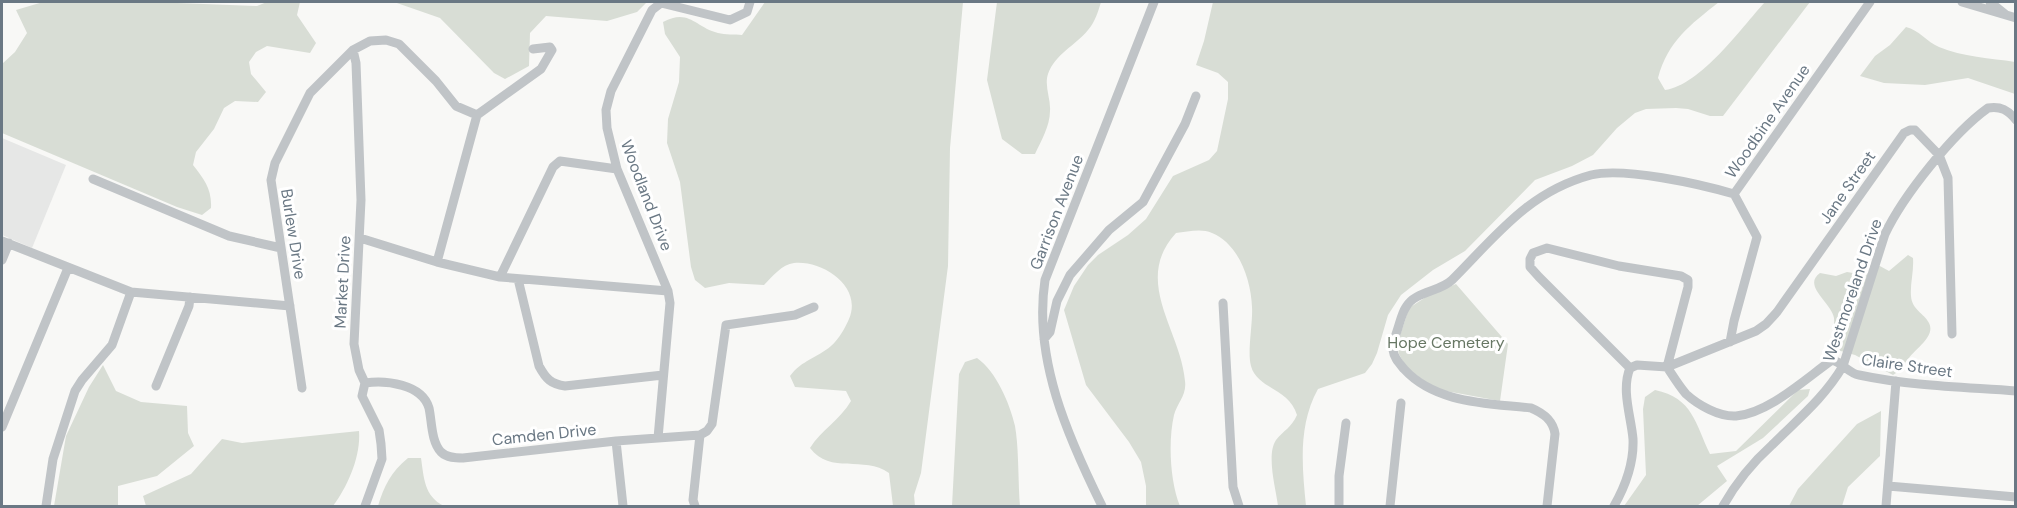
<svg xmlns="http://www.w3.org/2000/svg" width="2017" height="508" viewBox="0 0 2017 508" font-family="'DM Sans',sans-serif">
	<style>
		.built { fill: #e6e7e6 }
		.green { fill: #d8ddd5 }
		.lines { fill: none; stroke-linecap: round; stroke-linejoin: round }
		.street { stroke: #c0c4c7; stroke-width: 9 }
		.labels { text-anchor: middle; stroke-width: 6; stroke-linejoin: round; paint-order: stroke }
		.street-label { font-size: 16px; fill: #6a7884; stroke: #fff }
		.park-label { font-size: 16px; fill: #677764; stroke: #fff }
	</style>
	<rect width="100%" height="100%" fill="#f8f8f6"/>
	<path class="built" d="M2 138 66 165 32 248 2 235Z"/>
	<path class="green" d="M43 2H151L257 6 267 2H300L297 15 316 43 310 53 267 46 256 52 249 62 251 74 266 92 258 102 235 101 224 108 214 129 196 152 193 165C204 179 212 189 211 208L202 215 177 207 2 133V64L15 52 27 33 16 10Z
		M394 2H647L637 12 607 21 546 16 530 33 529 66 505 79 494 73 440 18Z
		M765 2H963L950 148 948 266 921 473 914 495 915 506H893L889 473C864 455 830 475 810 448 821 430 840 420 851 401L846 391 795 387 790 376C802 360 817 358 831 346 839 339 845 328 849 319 863 286 822 260 794 263 782 264 772 277 764 285L729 283 705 288 695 280 691 267 680 182 667 143 668 119 679 82 680 57 665 34 663 22C689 8 695 27 718 33 725 35 735 34 742 35Z
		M997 2H1101C1098 12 1095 22 1088 30 1075 46 1055 54 1048 74 1044 86 1051 99 1050 111 1050 126 1041 141 1035 154H1022L1002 139 987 80Z
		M1213 2H1719C1690 25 1668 41 1658 78L1665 90C1701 85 1741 28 1765 2H1810L1723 116H1710L1688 109 1676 108 1646 109 1635 113 1617 128 1593 155 1572 166 1535 180 1465 251 1433 270 1401 295 1388 315 1377 353 1372 364 1365 373 1318 389C1298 425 1302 466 1306 506H1278C1276 489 1266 455 1276 440 1284 430 1291 428 1297 415 1289 388 1257 389 1251 366 1247 352 1253 323 1252 307 1251 280 1239 244 1212 233 1201 228 1187 232 1176 233 1132 281 1181 330 1185 381 1187 395 1177 403 1174 415 1168 441 1170 482 1180 506H1146V486L1141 462 1129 442 1086 385 1064 310 1074 286 1088 265 1098 255 1128 235 1146 219 1173 176 1209 160 1217 151 1228 99V82L1218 73 1196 65 1204 41Z
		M1906 27C1919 30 1927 42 1939 47 1962 57 1991 58 2015 62V94L1968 78 1925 85 1884 83 1860 76 1875 56 1890 45Z
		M1908 255 1913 258C1914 271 1910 284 1911 296 1912 310 1924 313 1929 323 1936 336 1915 349 1909 358 1903 364 1901 371 1893 375L1855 355 1830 348C1831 338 1835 328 1834 318 1831 302 1802 286 1820 273L1836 276 1847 272 1865 275 1878 265 1889 271Z
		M1456 284 1508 344 1500 401 1435 389 1406 367 1399 354 1397 345 1409 308 1426 297Z
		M977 358C996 371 1010 404 1015 426 1019 448 1018 483 1020 506H952L959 374 965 362Z
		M103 365 116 391 141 402 187 406 188 433 194 446 157 476 118 486V506H54L66 436 89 387Z
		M1810 389 1808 396 1763 438 1717 466 1727 481 1697 506H1624L1646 475 1643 409 1645 397 1655 390C1693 398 1695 423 1710 454L1736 451 1798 390Z
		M1881 411 1880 456 1848 487 1842 506H1789L1798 489 1857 424Z
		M359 431C361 456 348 486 333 506H146L143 496 191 474 222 439 242 443Z
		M408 458H421C424 478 424 496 444 506H378C384 486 391 472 408 458Z"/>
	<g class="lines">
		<path class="street" d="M1962 2 2016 18
			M1990 2 2005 14
			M353 50 356 63 361 200 354 344 359 370 365 383 362 396 379 430 381 444 382 459 365 506
			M93 179 229 236 281 248
			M1734 194 1870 2
			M360 238 437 262 500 277 668 291
			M2 241 131 292 290 306
			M2 260 9 243
			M437 262 477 115 541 69 552 50 550 47 533 49
			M500 277 553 167 560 161 617 169
			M518 279 539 366C546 379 551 384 565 386L663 375
			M1223 303 1233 487 1239 506
			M1044 339 1050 332 1057 301 1070 275 1109 230 1143 202 1185 124 1196 96
			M1730 342 1734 321 1757 237 1734 194
			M1630 368 1539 277 1530 267V259L1533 253 1547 248 1619 266 1681 276 1688 280V287L1667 367C1673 376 1679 386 1686 394 1698 405 1719 417 1736 416 1769 413 1805 379 1832 360 1842 362 1848 373 1859 375 1911 386 1963 387 2016 391
			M1630 368 1637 365 1667 367 1756 331 1766 324 1777 312 1904 133 1910 130H1915L1939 155 1948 178 1952 334
			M365 383C386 380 422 384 429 408 432 422 431 441 441 452 447 458 456 458 463 458L616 441 700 435
			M156 386 189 306 190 297
			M302 388 271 180 275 163 310 93 353 50 370 41 386 40 399 44 436 81 456 106 477 115
			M2 427 68 268
			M700 435 707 431 712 424 726 325 795 315 814 307
			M658 438 670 303 668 291 617 169 607 128 606 110 611 91 652 10 661 3 730 20 747 12 750 2
			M616 441 623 506
			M1888 486 2016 497
			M46 506 53 459 75 391 82 380 112 345 131 292
			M695 506 693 500 700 435
			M1102 506C1068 437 1033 359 1045 280L1154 2
			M1339 506V476L1346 423
			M1390 506 1401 403
			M1547 506 1555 434C1553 420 1543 413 1531 408 1488 403 1436 404 1404 369 1399 363 1394 358 1393 350 1392 343 1396 335 1398 328 1400 322 1402 313 1406 307 1415 291 1440 292 1452 280 1496 236 1528 192 1591 175 1624 167 1700 184 1734 194
			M1614 506C1626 485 1634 463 1633 439 1631 416 1621 390 1630 368
			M1723 506C1736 483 1752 463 1772 445 1798 419 1824 398 1843 366L1885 234C1903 196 1953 133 1988 108 2001 106 2008 110 2016 120
			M1886 506 1896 381"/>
	</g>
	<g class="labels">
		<g class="street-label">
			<text transform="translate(1767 121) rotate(-55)" y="6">Woodbine Avenue</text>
			<text transform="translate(1847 187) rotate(-55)" y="6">Jane Street</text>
			<text transform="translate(647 195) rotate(69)" y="6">Woodland Drive</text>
			<text transform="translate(1056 212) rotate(-69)" y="6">Garrison Avenue</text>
			<text transform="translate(294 234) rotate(81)" y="6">Burlew Drive</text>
			<text transform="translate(342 282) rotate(-87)" y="6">Market Drive</text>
			<text transform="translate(1852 290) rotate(-71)" y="6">Westmoreland Drive</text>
			<text transform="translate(1907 365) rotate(8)" y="6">Claire Street</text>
			<text transform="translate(544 434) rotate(-6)" y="6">Camden Drive</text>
		</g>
		<g class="park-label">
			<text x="1446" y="348">Hope Cemetery</text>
		</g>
	</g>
	<rect width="2017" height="508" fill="none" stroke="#6a7884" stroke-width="6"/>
</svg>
